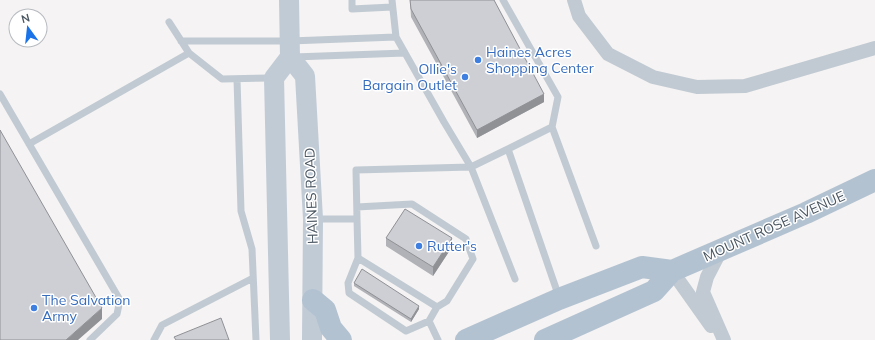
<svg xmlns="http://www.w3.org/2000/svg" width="875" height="340" viewBox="0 0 875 340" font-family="Mulish,sans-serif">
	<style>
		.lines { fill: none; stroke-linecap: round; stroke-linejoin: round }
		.service { stroke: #c1cad2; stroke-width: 7 }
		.minor { stroke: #c1cad2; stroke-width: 14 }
		.secondary { stroke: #c1cbd6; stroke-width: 20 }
		.primary { stroke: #b3c2d1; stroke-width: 22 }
		.wall { fill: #b0b2b7 }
		.shaded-wall { fill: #909195 }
		.building { fill: #cdcfd5; stroke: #909195 }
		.shop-dot { fill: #3f7fe0; stroke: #fff; stroke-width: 1.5 }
		.labels { text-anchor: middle; stroke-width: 3; stroke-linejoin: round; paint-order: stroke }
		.shop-label { font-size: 14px; fill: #366cbe; stroke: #fff; text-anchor: start }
		.street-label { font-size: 14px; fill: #4a5661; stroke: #fff }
	</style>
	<rect width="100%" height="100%" fill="#f5f3f3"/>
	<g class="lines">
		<path class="service" d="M352 0V9L392 7
			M503 0 558 97 552 127 508 149
			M169 22 189 53 222 79 272 78
			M181 41H290L396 37
			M294 57 405 53
			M237 79 241 211 252 249 256 340
			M0 94 120 300 117 314 90 340
			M552 127 596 246
			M29 144 189 53
			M315 219H357L358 258 437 307 447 301 473 259 466 239 412 204 357 207
			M357 219 356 170 471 167 444 122 396 37 392 0
			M358 258 348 283 349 293 406 331 429 321
			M515 279 471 167 508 149 559 297
			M437 307 429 321 438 340
			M154 340 162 325 253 278"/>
		<path class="minor" d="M574 0 579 16 608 54 653 77 697 87 745 86 875 48
			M721 250 707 277 703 292 724 340
			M672 271 711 326"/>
		<path class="secondary" d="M290 57 305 76 313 219 312 340
			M280 340 274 78 290 57 289 0"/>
		<path class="primary" d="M313 300 325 310 331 328 341 340
			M466 340 559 299 642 267 672 271
			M545 340 654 291 672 271 806 213 875 180"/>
	</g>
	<path class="wall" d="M410 0H494L544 102 477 138 411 17Z
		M386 238 452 247 433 276 386 246Z
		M354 283 419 309 411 322 354 286Z"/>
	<path class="shaded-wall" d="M544 94V102L477 138V130Z
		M452 238V247L433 276V267Z
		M419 306V309L411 322V319Z
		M102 308V319L78 340H66Z"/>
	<path class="building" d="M410 0H494L544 94 477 130 411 9Z
		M0 130 102 308 66 340H0Z
		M405 209 452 238 433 267 386 238Z
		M362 269 419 306 411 319 354 283Z
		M221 318 229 340H176L174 337Z"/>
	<g class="shop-dot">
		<circle cx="478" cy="60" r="4"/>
		<circle cx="465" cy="77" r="4"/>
		<circle cx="419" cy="246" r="4"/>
		<circle cx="34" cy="308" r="4"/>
	</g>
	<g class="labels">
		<g class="shop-label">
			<text x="486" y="57">Haines Acres<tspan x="486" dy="16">Shopping Center</tspan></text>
			<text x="457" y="74" text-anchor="end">Ollie's<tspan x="457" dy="16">Bargain Outlet</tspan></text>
			<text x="427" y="251">Rutter's</text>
			<text x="42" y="305">The Salvation<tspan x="42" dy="16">Army</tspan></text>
		</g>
		<g class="street-label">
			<text transform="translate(311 196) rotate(-92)" y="5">HAINES ROAD</text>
			<text transform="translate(774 226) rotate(-24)" y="5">MOUNT ROSE AVENUE</text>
		</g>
	</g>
	<g transform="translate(28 28) rotate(345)"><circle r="19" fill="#ffffff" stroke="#b7bbc0"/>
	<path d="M0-3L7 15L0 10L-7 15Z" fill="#1a73e8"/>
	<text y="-6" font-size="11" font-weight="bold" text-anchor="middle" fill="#4a5661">N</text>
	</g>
</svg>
